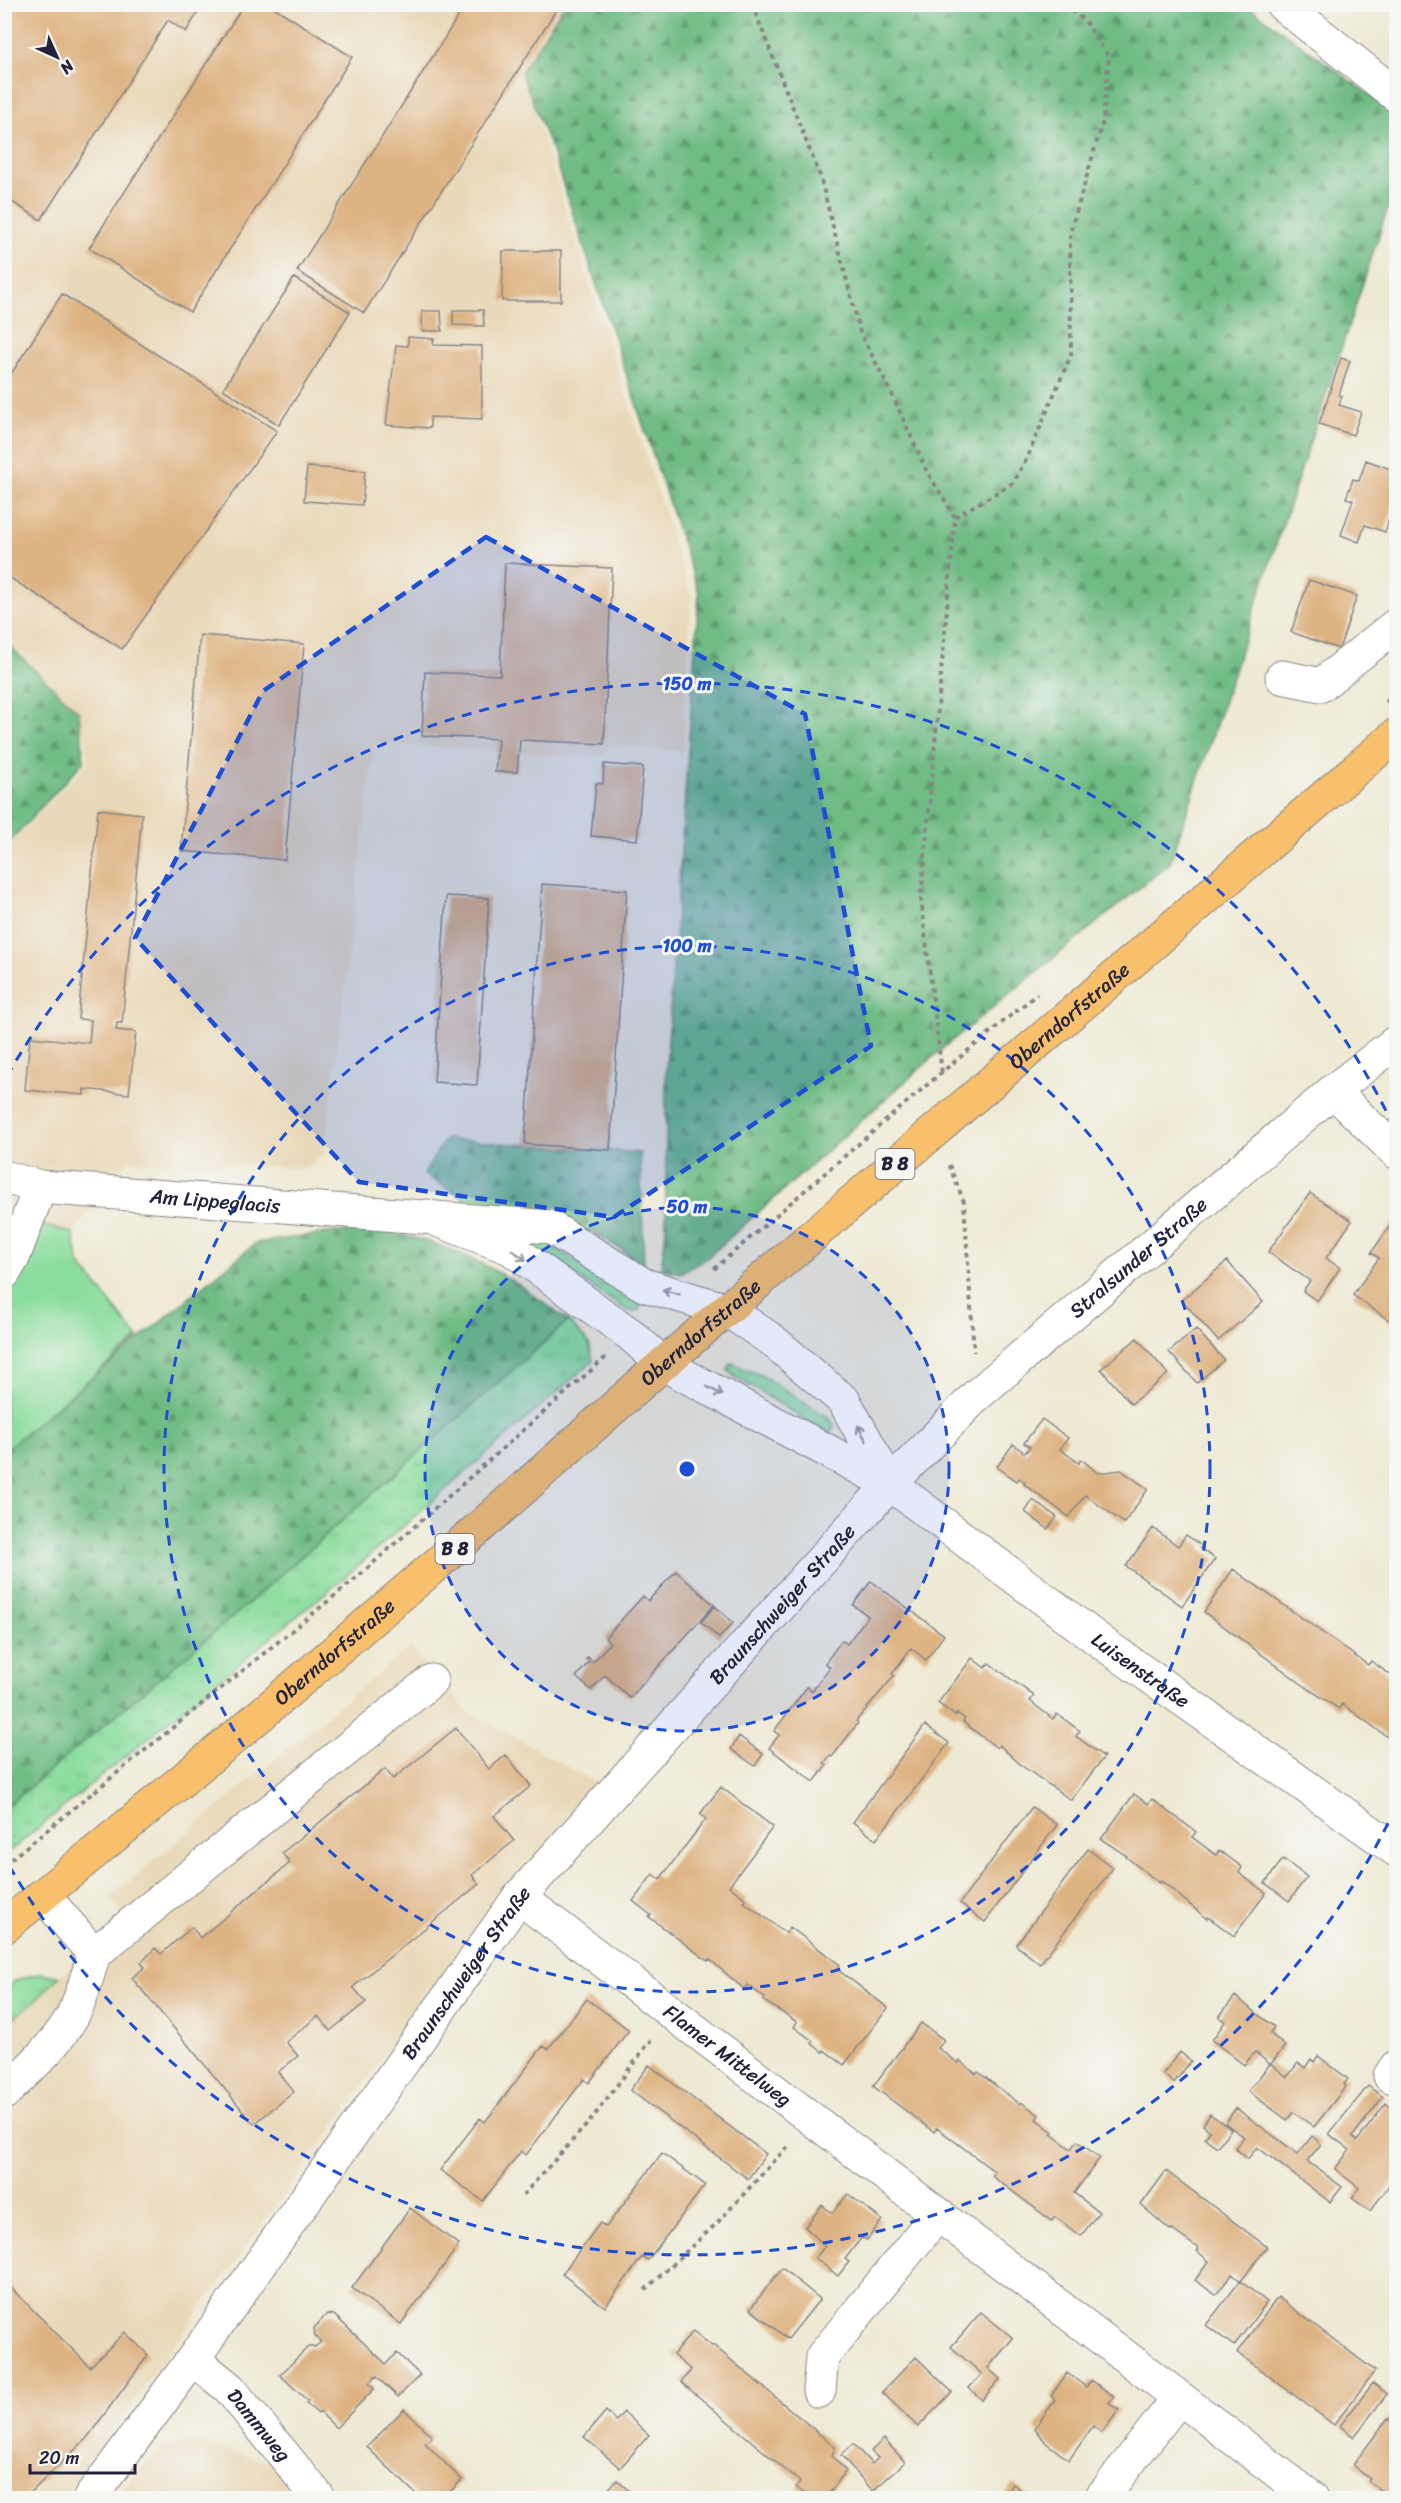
<svg xmlns="http://www.w3.org/2000/svg" width="1401" height="2503" viewBox="0 0 1401 2503" font-family="Sriracha,sans-serif">
	<style>
		.built { fill: #e9d9ba }
		.grass { fill: url(#grass-tufts); stroke: #56806c; stroke-width: 1.5 }
		.forest { fill: url(#forest-firs); stroke: #496f60; stroke-width: 1.5 }
		.garden { fill: #8bdd9d; stroke: #56806c; stroke-width: 1.5 }
		.building { fill: #deb382 }
		.lines { fill: none; stroke-linecap: round; stroke-linejoin: round }
		.minor-casing { stroke: #888687; stroke-width: 35 }
		.major-casing { stroke: #888687; stroke-width: 35 }
		.path { stroke: #888687; stroke-width: 4; stroke-dasharray: 4.5 4.5; stroke-linecap: butt }
		.minor { stroke: #fff; stroke-width: 33 }
		.major { stroke: #f8bf6c; stroke-width: 33 }
		.oneway { stroke: #9c9ca7 }
		.marked { fill: #1d4ed8; fill-opacity: 0.2; stroke: #1d4ed8; stroke-width: 4.5; stroke-dasharray: 12 8; stroke-linejoin: round }
		.ring { fill: none; stroke: #1d4ed8; stroke-width: 3; stroke-dasharray: 10 8 }
		.labels { text-anchor: middle; stroke-width: 6; stroke-linejoin: round; paint-order: stroke }
		.shield { fill: #f6f6f2; stroke: #626272; stroke-width: 1.5 }
		.shield-label { font-size: 18px; font-weight: bold; fill: #22223b }
		.street-label { font-size: 20px; fill: #22223b; stroke: #f6f6f2 }
		.centre { fill: #1d4ed8; stroke: #f6f6f2; stroke-width: 3 }
		.ring-label { font-size: 18px; text-anchor: middle; font-weight: bold; fill: #1d4ed8; stroke: #f6f6f2; stroke-width: 6; stroke-linejoin: round; paint-order: stroke }
	</style>
	<defs>
		<pattern id="grass-tufts" width="24" height="20" patternUnits="userSpaceOnUse" patternTransform="scale(1.5)"><rect width="24" height="20" fill="#8bdd9d"/><path d="M3 7l-1-3M5 7V3M7 7l1-3M15 17l-1-3M17 17v-4M19 17l1-3" fill="none" stroke="#78bd88"/></pattern>
		<pattern id="forest-firs" width="22" height="20" patternUnits="userSpaceOnUse" patternTransform="scale(1.5)"><rect width="22" height="20" fill="#70bc84"/><path d="M5 1l3.5 6h-7zM16 11l3.5 6h-7z" fill="#5c986d"/></pattern>
	</defs>
	<rect width="100%" height="100%" fill="#f6f6f2"/>
	<filter id="ink" filterUnits="userSpaceOnUse"><feTurbulence type="fractalNoise" baseFrequency=".0167" numOctaves="2"/><feDisplacementMap in="SourceGraphic" scale="12" xChannelSelector="R" yChannelSelector="G"/><feConvolveMatrix kernelMatrix="1 2 1 2 8 2 1 2 1" color-interpolation-filters="sRGB"/></filter>
	<filter id="wash" filterUnits="userSpaceOnUse"><feTurbulence type="fractalNoise" baseFrequency=".008" numOctaves="4" result="noise"/><feDisplacementMap in="SourceGraphic" scale="24" xChannelSelector="R" yChannelSelector="G"/><feGaussianBlur stdDeviation="1.35" result="paint"/><feColorMatrix in="noise" values="0 0 0 0 0 0 0 0 0 0 0 0 0 0 0 0 0 1.4 0 .05"/><feComposite in="paint" operator="in"/></filter>
	<g filter="url(#wash)">
		<rect width="100%" height="100%" fill="#eee9d3"/>
		<path class="built" d="M5 5H564L521 72 691 595 683 752 611 744 601 757 375 743 324 1155 305 1168 128 1161 73 1233 5 1215 4 851 89 761 79 712 5 641Z
			M410 1647 467 1711 599 1784 505 1891 63 2498H5L4 2024 33 2003 59 1977 127 1921 110 1897Z
			M197 2441 272 2463 300 2498H117L139 2468 163 2448Z"/>
		<path class="grass" d="M520 1233 544 1241 636 1299 641 1304 639 1310 634 1312 626 1310 561 1266 530 1248Z
			M568 1321 589 1343 593 1361 345 1577 5 1855V1808L243 1608Z
			M731 1363 761 1375 831 1419 834 1427 830 1433 822 1430 734 1376 728 1370Z
			M42 1973 59 1977 33 2003 5 2024V1987L19 1979Z"/>
		<path class="forest" d="M1245 4 1396 114V184L1170 863 942 1049 706 1259 681 1273 661 1269 666 1230V1070L699 593 551 148 521 72 564 5Z
			M4 641 79 712 84 761 5 847Z
			M445 1139 640 1153 644 1264 601 1237 553 1214 475 1206 424 1174Z
			M335 1232C357 1232 382 1230 403 1235 470 1250 515 1280 568 1321L243 1608 5 1808V1450L256 1243Z"/>
		<path class="garden" d="M4 1215 73 1233 79 1263 138 1338 5 1450Z"/>
		<g id="blocks">
			<path class="building" d="M4 4H203L186 32 168 20 41 220 4 197Z
				M244 4H269L352 57 190 312 89 248Z
				M466 4H560L364 313 297 271Z
				M503 251H561V301H502Z
				M294 278 350 312 279 425 223 389Z
				M62 294 277 431 122 649 4 574V533L8 528 4 526V385Z
				M453 310H483L484 326 453 325Z
				M422 311H441L442 331H422Z
				M408 337 434 339 433 345 482 346V419L430 417V428L386 425 396 345 408 346Z
				M1341 358 1350 361 1339 395 1342 396 1339 405 1361 412 1353 435 1319 424Z
				M1366 460 1396 471V498L1385 532 1365 525 1359 542 1341 535 1353 500 1346 498 1353 479 1359 481Z
				M307 467 365 471 362 505 304 501Z
				M505 563 612 568 604 744 520 740 517 772H495L498 739 422 736 425 672 500 675Z
				M1309 580 1357 596 1339 649 1291 632Z
				M200 635 304 644 285 860 181 851Z
				M604 764 643 767 637 840 591 836 596 783 603 784Z
				M98 809 142 814 122 1023H117L116 1030 136 1032 129 1094 84 1089V1095L25 1090 30 1037 89 1043 91 1020 78 1019Z
				M542 884 627 890 610 1150 525 1144Z
				M446 896 489 898 477 1085 434 1082Z
				M1310 1193 1352 1221 1326 1258 1340 1268 1317 1301 1303 1291 1310 1281 1268 1252Z
				M1392 1223 1396 1226V1325L1353 1295 1379 1258 1371 1253Z
				M1227 1261 1263 1302 1218 1341 1182 1300Z
				M1196 1329 1224 1360 1197 1383 1169 1352Z
				M1137 1338 1168 1374 1131 1404 1101 1369Z
				M1042 1419 1068 1438 1060 1449 1079 1463 1081 1459 1098 1473 1121 1470 1148 1489 1124 1523 1085 1495 1069 1517 1024 1484 1025 1482 1019 1478 1017 1481 997 1467 1013 1444 1025 1453 1030 1447 1024 1443Z
				M1033 1500 1057 1517 1048 1529 1025 1512Z
				M1153 1528 1178 1546 1186 1535 1202 1546 1200 1548 1215 1559 1182 1606 1126 1566Z
				M1233 1569 1368 1665 1371 1661 1396 1679V1743L1342 1704 1339 1709 1310 1690 1204 1612Z
				M676 1571 714 1605 630 1698 605 1675 591 1690 576 1677 589 1662 586 1659 588 1657 593 1662 610 1643 605 1638 643 1596 648 1601Z
				M871 1581 944 1635 926 1660 911 1648 892 1674 894 1676 856 1721 858 1723 832 1757 830 1756 824 1763 827 1765 814 1782 769 1748 779 1735 774 1731 807 1687 812 1691 830 1667 825 1663 842 1640 847 1644 868 1616 853 1605Z
				M715 1606 733 1623 719 1638 701 1622Z
				M972 1658 985 1668 989 1663 1034 1696 1030 1701 1053 1719 1057 1714 1080 1731 1076 1736 1104 1757 1071 1800 1022 1766 999 1745 997 1748 963 1722 965 1719 957 1713 955 1716 938 1703Z
				M925 1725 949 1743 876 1840 853 1822Z
				M456 1728 489 1769 506 1755 531 1786 494 1816 514 1841 472 1875 479 1884 353 1987 366 2002 330 2031 318 2016 286 2042 298 2056 278 2072 294 2092 254 2124 132 1978 145 1967 141 1963 155 1948 161 1954 192 1927 200 1938 290 1863 282 1853 385 1769 393 1779Z
				M739 1736 763 1754 755 1766 731 1749Z
				M721 1787 773 1827 729 1886 746 1899 744 1902 786 1933 790 1927 840 1965 837 1969 888 2008 844 2065 824 2050 823 2052 812 2044 813 2041 794 2027 797 2022 764 2001 765 1998 748 1985 744 1989 709 1959 708 1961 649 1917 651 1915 633 1901 653 1874 660 1879 706 1819 700 1814Z
				M1134 1794 1148 1804 1152 1799 1196 1832 1192 1837 1216 1855 1219 1850 1242 1867 1239 1873 1266 1893 1234 1936 1208 1917 1207 1919 1169 1887 1161 1881 1160 1883 1126 1857 1127 1856 1101 1839Z
				M1032 1807 1057 1825 985 1922 960 1903Z
				M1088 1849 1113 1868 1040 1964 1016 1945Z
				M1283 1859 1307 1877 1289 1901 1265 1883Z
				M1235 1996 1274 2027 1270 2033 1285 2046 1271 2064 1287 2077 1298 2063 1305 2068 1311 2059 1314 2062 1318 2056 1348 2079 1344 2084 1346 2086 1314 2127 1293 2112 1287 2120 1248 2091 1270 2064 1255 2052 1244 2065 1212 2040 1225 2022 1219 2017Z
				M587 1999 629 2030 589 2083 584 2079 526 2155 521 2151 483 2201 440 2170 480 2118 485 2122 543 2046 548 2049Z
				M921 2023 944 2040 938 2048 958 2063 960 2061 976 2074 978 2072 1020 2104 1021 2102 1039 2115 1036 2119 1053 2132 1051 2134 1071 2149 1077 2141 1100 2158 1074 2193 1099 2212 1081 2236 1055 2217 1052 2221 992 2176 995 2172 937 2128 934 2132 873 2086Z
				M1180 2052 1191 2061 1174 2083 1163 2074Z
				M649 2065 766 2154 748 2179 630 2090Z
				M1368 2086 1383 2097 1352 2137 1357 2141 1386 2103 1396 2112V2177L1370 2211 1352 2198 1359 2188 1335 2169 1350 2150 1329 2134Z
				M1236 2108 1298 2154 1312 2136 1321 2144 1307 2161 1342 2187 1330 2202 1257 2147 1248 2159 1235 2148 1244 2137 1225 2123Z
				M1210 2114 1231 2129 1217 2147 1205 2138 1210 2131 1203 2125Z
				M662 2153 705 2185 648 2260 642 2257 605 2307 562 2274 600 2223 606 2227Z
				M1166 2171 1267 2247 1241 2281 1232 2274 1216 2295 1195 2280 1209 2261 1197 2251 1199 2249 1171 2229 1170 2230 1141 2205Z
				M848 2194 882 2220 867 2240 862 2237 845 2259 849 2262 838 2276 815 2258 825 2246 805 2227 822 2205 832 2213Z
				M410 2208 459 2245 401 2324 352 2288Z
				M782 2268 820 2299 788 2339 750 2309Z
				M4 2281 90 2367 125 2332 148 2355 87 2438 25 2498H4Z
				M1240 2281 1267 2302 1234 2346 1206 2325Z
				M1278 2297 1375 2371 1334 2425 1237 2352Z
				M981 2312 1013 2338 988 2368 1000 2379 982 2400 969 2388 982 2374 951 2347Z
				M327 2314 334 2315 386 2364 397 2353 420 2375 398 2397 376 2376 369 2383 374 2389 336 2428 320 2412 318 2414 306 2403 308 2401 280 2375 308 2347H315L321 2342 315 2336 314 2328Z
				M693 2331 712 2346 713 2345 835 2447 832 2456 846 2471 826 2498H810L796 2487 800 2482 681 2382 691 2370 673 2355Z
				M916 2357 952 2392 918 2427 882 2392Z
				M1067 2373 1086 2387 1091 2380 1114 2397 1109 2403 1119 2410 1102 2433 1093 2426 1069 2460 1046 2443 1035 2428 1055 2400 1051 2396Z
				M1373 2383 1387 2394 1354 2437 1340 2426Z
				M404 2409 432 2437 425 2443 462 2480 444 2498H420L367 2447Z
				M606 2411 616 2421 624 2412 649 2435 620 2468 584 2437Z
				M1388 2418 1396 2425V2498H1391L1368 2481 1370 2478 1353 2465Z
				M884 2439 905 2462 873 2491 841 2455 853 2444 872 2464 878 2458 871 2451Z
				M617 2480 637 2498H600Z
				M1013 2484 1033 2498H1003Z"/>
		</g>
	</g>
	<g filter="url(#ink)">
		<use href="#blocks" fill-opacity="0" stroke="#888687" stroke-width="1.5"/>
		<g class="lines">
			<defs>
				<g id="minor">
					<path d="M1282 4 1396 95"/>
					<path d="M1282 677 1321 685 1396 625"/>
					<path d="M1333 1091 1396 1152"/>
					<path id="s1" d="M4 1177 40 1187 550 1227 644 1285 727 1310 772 1340 844 1401 890 1484"/>
					<path id="s2" d="M427 1216 510 1248 631 1335 663 1364 890 1484 1108 1647 1396 1850"/>
					<path d="M4 1273 13 1258 40 1187"/>
					<path d="M43 1895 94 1954 431 1681"/>
					<path id="s3" d="M519 1897 1312 2498"/>
					<path d="M1390 2076 1396 2067"/>
					<path d="M4 2093C27 2071 53 2048 70 2020 82 2000 87 1976 94 1954"/>
					<path id="s4" d="M193 2359 229 2388 319 2498"/>
					<path d="M819 2391 822 2357 938 2214"/>
					<path id="s5" d="M90 2498 193 2359 519 1897 890 1484 977 1395 1333 1091 1396 1042"/>
					<path d="M1101 2498 1179 2398"/>
				</g>
				<g id="major">
					<path id="s6" d="M4 1927 243 1730 480 1527 663 1364 1396 735"/>
				</g>
			</defs>
			<use href="#minor" class="minor-casing"/>
			<use href="#major" class="major-casing"/>
			<path class="path" d="M755 4 757 17 820 176 860 332 891 392 926 470 955 517 921 899 942 1074
				M955 517 1013 483 1027 458 1071 355 1070 233 1103 121 1109 57 1085 21 1062 4
				M1386 702 1396 693
				M949 1165 964 1202 974 1352
				M714 1269 942 1072 1037 994
				M4 1865 354 1580 606 1357
				M523 2195 591 2120 651 2040
				M645 2290 717 2223 790 2144"/>
			<use href="#minor" class="minor"/>
			<use href="#major" class="major"/>
		</g>
		<defs><path id="oneway-shaft" d="M-6 0H5M1.5-3L5.5 0L1.5 3" fill="none" stroke-width="1.6" stroke-linecap="round" stroke-linejoin="round" transform="scale(1.5)"/></defs>
		<g class="oneway">
			<use href="#oneway-shaft" transform="translate(519 1255) rotate(36)"/>
			<use href="#oneway-shaft" transform="translate(671 1292) rotate(-165)"/>
			<use href="#oneway-shaft" transform="translate(715 1391) rotate(28)"/>
			<use href="#oneway-shaft" transform="translate(862 1433) rotate(-119)"/>
		</g>
	</g>
	<path class="marked" d="M486 537 805 714 871 1046 614 1217 359 1182 135 938 263 691Z"/>
	<circle cx="687" cy="1469" r="262" fill="#1d4ed8" fill-opacity=".12"/>
	<g class="ring">
		<circle cx="687" cy="1469" r="262"/>
		<circle cx="687" cy="1469" r="523"/>
		<path d="M1396 1807A785 785 0 0 1 7 1862M7 1076A785 785 0 0 1 1396 1131"/>
	</g>
	<g class="labels">
		<g class="shield">
			<rect x="875.5" y="1149" width="39" height="30" rx="4.5"/>
			<rect x="435.5" y="1534" width="39" height="30" rx="4.5"/>
		</g>
		<g class="shield-label">
			<text x="895" y="1170">B 8</text>
			<text x="455" y="1555">B 8</text>
		</g>
		<g class="street-label">
			<text dy="7" stroke="none"><textPath href="#s6" startOffset="1402">Oberndorfstraße</textPath></text>
			<text dy="7" stroke="none"><textPath href="#s1" startOffset="213">Am Lippeglacis</textPath></text>
			<text dy="7" stroke="none"><textPath href="#s5" startOffset="1630">Stralsunder Straße</textPath></text>
			<text dy="7" stroke="none"><textPath href="#s6" startOffset="916">Oberndorfstraße</textPath></text>
			<text dy="7" stroke="none"><textPath href="#s5" startOffset="1132">Braunschweiger Straße</textPath></text>
			<text dy="7" stroke="none"><textPath href="#s6" startOffset="430">Oberndorfstraße</textPath></text>
			<text dy="7" stroke="none"><textPath href="#s2" startOffset="850">Luisenstraße</textPath></text>
			<text dy="7" stroke="none"><textPath href="#s5" startOffset="646">Braunschweiger Straße</textPath></text>
			<text dy="7" stroke="none"><textPath href="#s3" startOffset="262">Flamer Mittelweg</textPath></text>
			<text dy="7" stroke="none"><textPath href="#s4" startOffset="94">Dammweg</textPath></text>
		</g>
	</g>
	<circle cx="687" cy="1469" r="9" class="centre"/>
	<g class="ring-label">
		<text x="687" y="690">150 m</text>
		<text x="687" y="952">100 m</text>
		<text x="687" y="1213">50 m</text>
	</g>
	<rect width="1401" height="2503" fill="none" stroke="#f6f6f2" stroke-width="24"/>
	<g transform="translate(57 57) rotate(135)" stroke="#f6f6f2" stroke-width="4.5" paint-order="stroke">
	<path d="M0-4.5L10 22L0 15L-10 22Z" fill="#22223b"/>
	<text y="-9" font-size="16" font-weight="bold" text-anchor="middle" fill="#22223b">N</text>
	</g>
	<path d="M30 2464v9h105v-9" fill="none" stroke="#22223b" stroke-width="3"/>
	<text x="39" y="2464" font-size="18" fill="#22223b" stroke="#f6f6f2" stroke-width="4.5" paint-order="stroke">20 m</text>
</svg>
